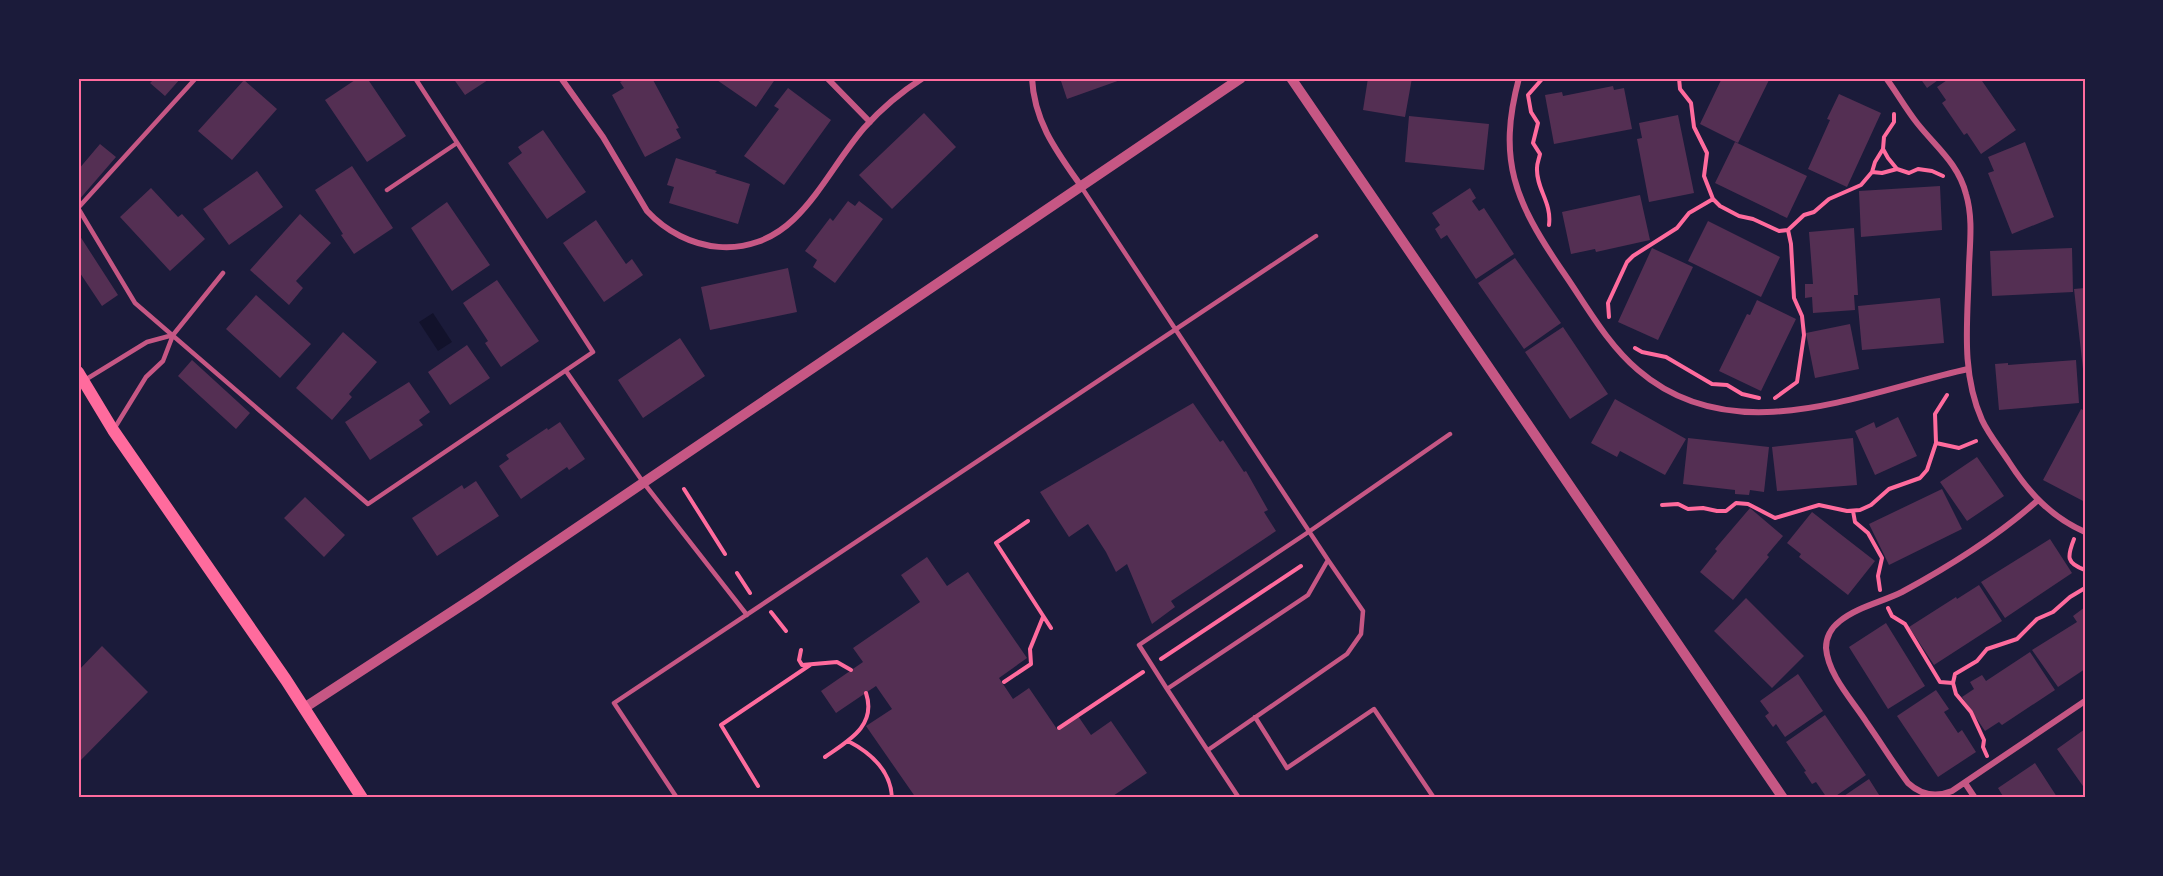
<svg xmlns="http://www.w3.org/2000/svg" width="2163" height="876" viewBox="0 0 2163 876" font-family="Figtree,sans-serif">
	<style>
		.water { fill: #12122b }
		.building { fill: #542f53 }
		.lines { fill: none; stroke-linecap: round; stroke-linejoin: round }
		.path { stroke: #ff6b9d; stroke-width: 4 }
		.service { stroke: #c65784; stroke-width: 4.5 }
		.minor { stroke: #c65784; stroke-width: 6 }
		.tertiary { stroke: #c65784; stroke-width: 10 }
		.secondary { stroke: #ff6b9d; stroke-width: 12 }
		.neatline { fill: none; stroke: #ff6b9d; stroke-width: 2 }
	</style>
	<rect width="100%" height="100%" fill="#1b1b3a"/>
	<path class="water" d="M433 313 452 342 438 351 419 322Z"/>
	<path class="building" d="M155 78H181L165 96 150 83Z
		M358 78H367L406 136 367 162 325 100Z
		M453 78H491L465 95Z
		M628 78H652L679 128 676 129 681 138 645 157 612 95 624 88 620 82Z
		M714 78H776L756 107Z
		M1060 78H1126L1067 99Z
		M1368 78H1412L1405 117 1363 110Z
		M1722 78H1770L1738 143 1700 124Z
		M1920 78H1941L1927 88Z
		M1950 78H1980L2016 130 1981 154 1967 133 1964 135 1942 103 1946 100 1937 87Z
		M244 80 277 109 232 160 198 131Z
		M1613 86 1614 90 1624 88 1632 129 1554 144 1545 95 1562 92 1563 96Z
		M788 88 831 120 784 185 744 156 779 109 774 106Z
		M1839 94 1881 113 1847 187 1808 169 1830 120 1827 119Z
		M924 113 956 147 892 209 859 175Z
		M1678 115 1694 193 1649 202 1637 139 1642 138 1639 123Z
		M1409 116 1489 124 1484 170 1405 162Z
		M543 130 586 192 547 219 508 163 522 153 518 147Z
		M1735 142 1807 176 1787 218 1715 183Z
		M2025 142 2054 217 2012 234 1988 173 1994 171 1988 157Z
		M100 144 116 157 78 201V170Z
		M676 158 717 171 715 173 750 184 738 224 669 203 674 187 667 185Z
		M352 166 393 228 354 254 341 235 343 234 315 190Z
		M257 171 283 207 229 245 203 209Z
		M1940 186 1942 230 1861 237 1859 191Z
		M151 188 178 217 182 214 205 239 170 271 120 217Z
		M1470 188 1476 198 1472 201 1479 211 1484 208 1514 254 1476 279 1447 235 1441 239 1435 229 1440 225 1432 213Z
		M1640 195 1650 240 1596 252 1595 249 1571 254 1562 212Z
		M848 201 855 206 859 201 883 219 835 283 813 267 817 260 805 251 830 218 833 221Z
		M447 202 490 265 452 291 411 228Z
		M300 214 331 243 296 281 303 288 289 305 250 270Z
		M596 220 626 264 632 259 643 275 604 302 563 243Z
		M1708 221 1780 257 1761 297 1688 261Z
		M1854 228 1858 295H1854L1855 310 1813 313 1812 297 1805 298V284H1813L1809 232Z
		M78 233 118 295 102 306 78 270Z
		M1652 248 1693 267 1658 340 1618 322Z
		M2072 248 2073 292 1992 296 1990 251Z
		M1515 258 1561 323 1524 349 1478 283Z
		M788 268 797 312 710 330 701 287Z
		M497 280 539 341 501 367 485 343 488 341 463 303Z
		M2085 288V369H2083L2074 289Z
		M256 295 311 344 280 378 226 329Z
		M1940 298 1944 343 1862 350 1858 306Z
		M1757 300 1796 319 1761 391 1719 371 1747 314 1750 315Z
		M1850 324 1859 369 1815 378 1806 333Z
		M1563 327 1608 394 1570 419 1525 352Z
		M343 332 377 362 349 394 352 397 332 420 296 388Z
		M680 338 705 376 643 418 618 380Z
		M467 345 490 378 450 405 428 372Z
		M192 360 250 413 236 429 178 376Z
		M2076 360 2079 403 1999 410 1995 364 2008 363V365Z
		M409 382 430 412 419 420 423 425 370 460 345 422Z
		M1615 399 1686 439 1665 475 1620 451 1617 457 1591 443Z
		M1193 403 1220 442 1223 440 1244 472 1246 471 1268 510 1264 512 1276 531 1171 601 1175 607 1152 624 1127 564 1116 572 1106 552 1088 524 1069 537 1040 492Z
		M2081 409 2085 411V502L2043 480Z
		M1898 417 1917 456 1875 475 1855 431 1874 422 1876 428Z
		M560 422 585 459 569 470 567 467 521 499 499 466 509 459 506 455 547 428 548 430Z
		M1688 438 1769 447 1764 492 1750 490 1749 495 1735 494V490L1683 484Z
		M1853 438 1857 485 1777 491 1772 447Z
		M1977 457 2004 496 1967 521 1940 482Z
		M476 481 499 516 437 556 412 518 462 485 464 489Z
		M1942 489 1962 529 1889 565 1869 524Z
		M305 497 345 535 324 557 284 518Z
		M1750 508 1783 536 1767 555 1769 557 1733 600 1700 572 1717 551 1715 549Z
		M1812 512 1875 561 1848 595 1799 557 1801 554 1787 543Z
		M2050 539 2072 573 2005 618 1981 582Z
		M927 557 947 586 968 572 1027 658 999 678 1013 699 1029 688 1057 729 1078 716 1091 735 1111 721 1147 773 1110 798H916L866 726 892 709 876 686 836 713 821 691 863 662 853 648 920 602 901 575Z
		M1979 585 2002 621 1934 665 1909 627 1956 597 1957 599Z
		M1746 598 1804 656 1772 688 1714 631Z
		M2085 607V669L2058 687 2032 650 2077 622 2073 616Z
		M1886 623 1925 686 1888 709 1849 647Z
		M102 646 148 692 78 763V671Z
		M2030 652 2055 690 2002 725 1999 722 1985 731 1962 697 1974 689 1970 682 1982 675 1986 681Z
		M1798 674 1823 711 1785 737 1776 724 1773 727 1765 716 1769 713 1760 701Z
		M1936 690 1949 709 1944 712 1958 733 1962 730 1976 752 1938 777 1897 716Z
		M1825 715 1866 775 1833 798H1827L1816 782 1812 784 1804 772 1806 771 1786 742Z
		M2085 729V789L2057 749Z
		M2035 763 2057 797 2004 798 1998 788Z
		M1869 779 1881 798H1841Z"/>
	<g class="lines">
		<path class="path" d="M1543 78 1528 95 1531 112 1538 123 1533 143 1540 154C1539 159 1537 163 1537 168 1536 189 1552 202 1549 225
			M1567 78H1597
			M1618 78H1620
			M1679 78 1680 89 1691 103 1694 127 1707 153 1704 176 1713 199 1720 206 1739 216 1753 219 1779 231 1788 230 1804 215 1814 212 1829 199 1861 185 1872 172 1882 173 1897 169 1909 173 1918 169 1932 171 1943 176
			M1883 149 1888 158 1897 169
			M1872 172 1875 162 1883 149 1884 137 1894 122V114
			M1609 317 1608 303 1627 262 1633 256 1677 228 1689 213 1713 199
			M1635 348 1642 352 1666 357 1712 384 1727 385 1742 394 1759 398
			M1775 398 1797 382 1804 335 1802 316 1794 298 1791 244 1788 230
			M1936 443 1959 448 1976 441
			M684 489 725 554
			M1662 505 1678 504 1688 509 1703 508 1717 511H1726L1736 503 1748 504 1775 518 1819 505 1847 511 1860 510 1871 505 1889 489 1920 478 1927 470 1936 443 1935 414 1947 395
			M1853 511 1855 522 1868 533 1882 558 1878 576 1880 590
			M1028 521 996 543 1051 628
			M2074 539C2067 557 2066 563 2085 570
			M737 573 750 593
			M1888 608 1892 616 1905 624 1940 682 1953 683
			M771 612 786 631
			M801 650 799 660 802 665 837 662 851 670
			M1161 659 1301 566
			M1004 682 1031 664 1030 649 1043 617
			M1059 728 1143 672
			M848 741C871 753 891 770 892 798
			M1987 756 1983 747 1984 740 1971 712 1956 694 1953 683 1955 674 1977 661 1987 649 2017 639 2037 619 2053 612 2070 597 2085 588
			M825 757C848 741 877 726 866 693
			M758 786 721 725 810 665"/>
		<path class="service" d="M1082 188 1328 560 1308 595 1167 689 1239 798
			M387 190 457 143
			M78 208 135 303 368 504 593 352 415 78
			M78 208 196 78
			M566 371 643 482 747 615
			M85 380 147 342 173 335
			M114 429 146 377 163 361 173 335 223 273
			M1167 689 1139 645 1310 531 1450 434
			M1255 717 1287 768 1374 709 1434 798
			M1208 750 1347 654 1361 634 1363 611 1328 560
			M677 798 614 703 1316 236"/>
		<path class="minor" d="M561 78 603 137 647 211C686 253 750 262 794 219 821 193 839 157 864 128 881 109 901 92 923 78
			M827 78 870 122
			M1032 78C1034 122 1057 152 1081 186
			M1519 78C1497 160 1515 201 1561 269 1585 303 1606 343 1638 370 1734 453 1863 392 1968 369
			M1886 78C1897 93 1906 109 1917 123 1936 147 1958 163 1966 194 1973 217 1970 242 1969 266 1968 318 1960 371 1982 420 1989 435 2000 448 2009 462 2029 493 2051 517 2085 532
			M2038 500C1997 537 1950 566 1902 592 1882 602 1857 607 1840 621 1831 628 1826 636 1826 648 1828 675 1853 701 1867 723 1881 743 1894 764 1908 783 1921 795 1935 798 1952 791L2085 701
			M1965 783 1975 798"/>
		<path class="tertiary" d="M1291 78 1783 798
			M304 708 476 596 1241 78"/>
		<path class="secondary" d="M78 372 113 430 286 680 362 798"/>
	</g>
	<rect width="2163" height="876" fill="none" stroke="#1b1b3a" stroke-width="159"/>
	<rect x="80" y="80" width="2004" height="716" class="neatline"/>
</svg>
